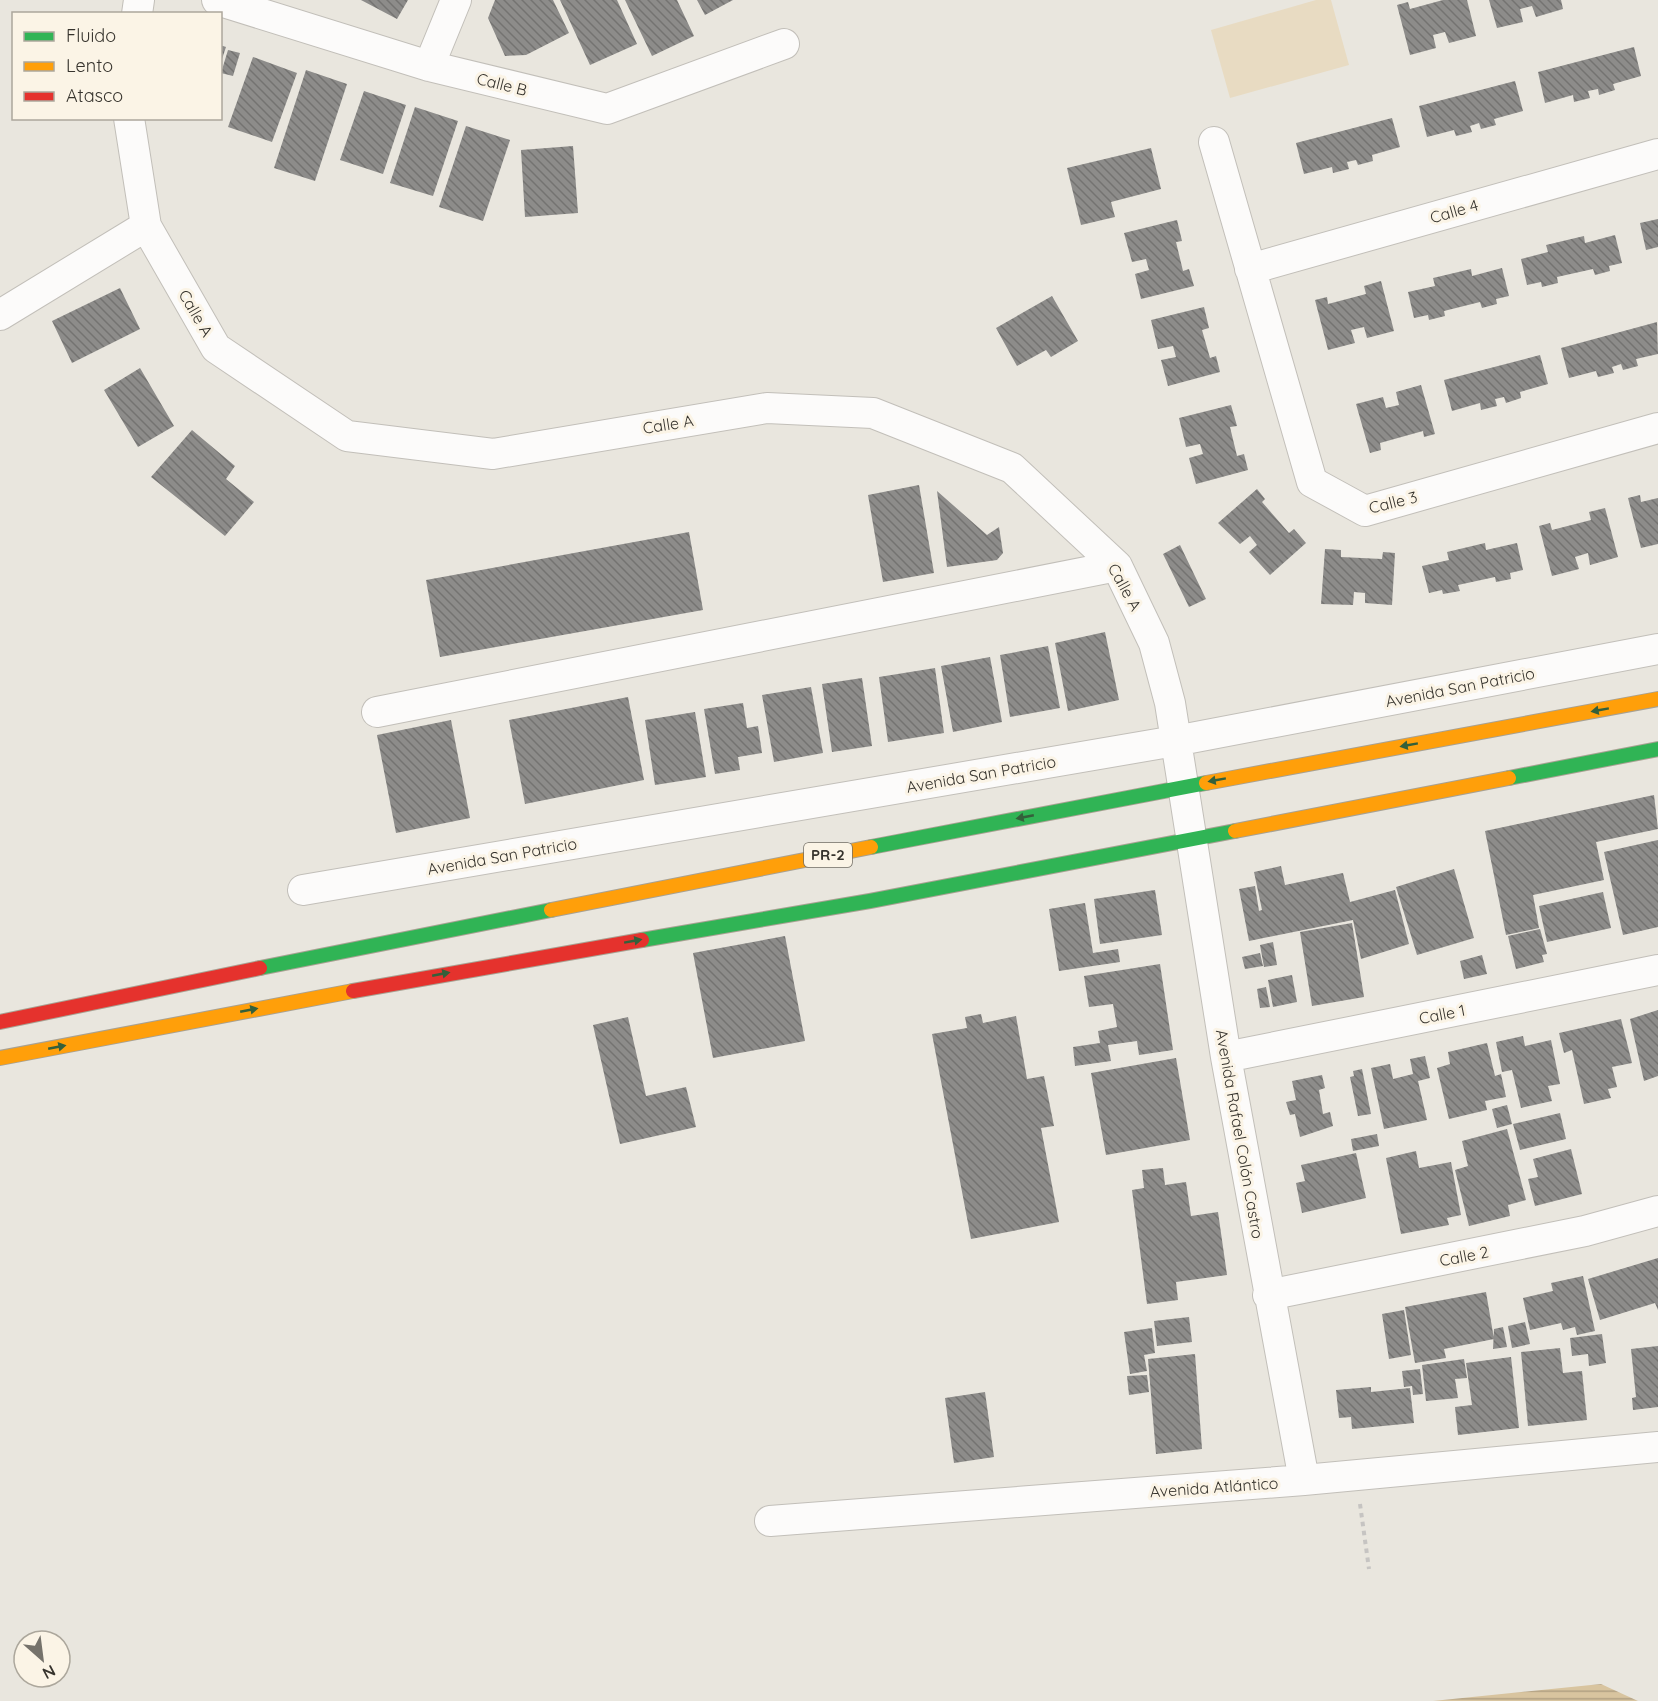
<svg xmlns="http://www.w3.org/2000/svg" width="1658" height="1701" viewBox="0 0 1658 1701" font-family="Quicksand,sans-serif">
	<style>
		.park { fill: #e8dbc2 }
		.water { fill: url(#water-rules) }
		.building { fill: url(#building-back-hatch) }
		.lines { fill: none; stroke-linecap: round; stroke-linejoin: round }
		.street-casing { stroke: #c2bfb9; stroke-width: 32 }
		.fast-casing { stroke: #a8a192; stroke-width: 16 }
		.slow-casing { stroke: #a8a192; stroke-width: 16 }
		.jam-casing { stroke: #a8a192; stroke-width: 16 }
		.path { stroke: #c6c4c2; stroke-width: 4; stroke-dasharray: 4.5 4.5; stroke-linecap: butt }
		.street { stroke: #fcfbfa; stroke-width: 30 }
		.fast { stroke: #30b455; stroke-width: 14 }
		.slow { stroke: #ff9f0a; stroke-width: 14 }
		.jam { stroke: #e5322d; stroke-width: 14 }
		.oneway { fill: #34603b }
		.labels { text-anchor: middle; stroke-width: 6; stroke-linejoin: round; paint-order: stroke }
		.shield { fill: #fbf4e6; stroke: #716d64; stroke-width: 1.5 }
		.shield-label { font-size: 15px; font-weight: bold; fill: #36332d }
		.street-label { font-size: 16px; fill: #36332d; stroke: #fbf4e6 }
	</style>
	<defs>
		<pattern id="water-rules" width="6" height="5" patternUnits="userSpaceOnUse" patternTransform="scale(1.5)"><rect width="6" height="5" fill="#d8c49f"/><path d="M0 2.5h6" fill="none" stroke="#b0a082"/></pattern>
		<pattern id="building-back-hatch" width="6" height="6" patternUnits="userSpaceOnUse" patternTransform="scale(1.5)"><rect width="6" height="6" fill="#8d8c8a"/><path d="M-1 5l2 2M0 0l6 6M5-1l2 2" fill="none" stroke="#747371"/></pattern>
	</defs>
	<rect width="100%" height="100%" fill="#e9e6de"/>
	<path class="park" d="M1316 0H1331L1349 65 1230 98 1211 30Z"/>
	<path class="water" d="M1601 1684 1638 1701H1433Z"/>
	<path class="building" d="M361 0H408L397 19Z
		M495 0H553L569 33 526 55 505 56 488 18Z
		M560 0H617L637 44 590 65Z
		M625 0H677L694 36 652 56Z
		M697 0H733L705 15Z
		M1443 0H1467L1476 36 1449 43 1445 32 1433 35 1436 48 1410 55 1397 5 1408 2 1410 9Z
		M1489 0H1561L1563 9 1536 17 1532 6 1520 9 1523 22 1497 28Z
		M220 45 226 47 221 62H220Z
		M1634 47 1641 76 1613 84 1615 90 1599 95 1598 89 1588 91 1590 98 1574 102 1573 95 1545 103 1538 72Z
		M228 50 240 53 233 76 221 73Z
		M253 57 297 73 272 142 228 127Z
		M306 70 347 84 315 181 274 168Z
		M1515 81 1523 111 1494 119 1496 125 1481 129 1479 123 1470 126 1472 132 1456 136 1454 130 1427 137 1419 106Z
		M364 91 406 105 383 174 340 160Z
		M415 107 458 121 433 196 390 183Z
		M1392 118 1400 147 1372 155 1373 161 1358 165 1356 160 1347 162 1349 169 1333 173 1332 167 1304 174 1296 143Z
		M466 126 510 140 483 221 439 207Z
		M573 146 578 213 525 217 521 150Z
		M1151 148 1161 189 1111 202 1115 217 1081 225 1067 168Z
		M1658 219V247L1646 250 1640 223Z
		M1177 220 1182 241 1176 242 1183 271 1189 269 1194 286 1141 299 1135 274 1149 270 1146 259 1132 262 1124 233Z
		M1615 235 1622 263 1609 266 1610 271 1595 275 1593 269 1557 277 1558 283 1542 287 1541 282 1527 285 1521 259 1548 252 1546 245 1584 236 1585 243Z
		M1502 268 1509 296 1496 299 1497 304 1482 308 1480 302 1444 311 1445 316 1429 320 1428 315 1414 318 1408 292 1435 286 1433 278 1471 269 1472 276Z
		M1381 281 1394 331 1367 338 1364 327 1351 330 1355 343 1328 350 1315 300 1327 297 1328 304 1366 294 1364 286Z
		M120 288 140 329 72 363 52 321Z
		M1052 296 1078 341 1051 357 1046 350 1017 366 996 328Z
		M1204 307 1209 328 1202 330 1210 358 1216 356 1220 372 1168 386 1161 360 1176 357 1173 346 1158 349 1151 320Z
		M1657 322 1658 354 1636 359 1638 366 1623 370 1621 364 1612 367 1614 373 1598 377 1596 371 1569 378 1561 348Z
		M1540 355 1548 384 1520 392 1521 398 1506 403 1504 397 1495 399 1497 406 1481 410 1480 403 1452 411 1444 380Z
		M140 368 174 426 138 447 104 390Z
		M1421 385 1435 434 1424 437 1423 431 1380 443 1381 450 1370 453 1356 404 1383 397 1386 408 1399 405 1396 392Z
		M1231 405 1237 426 1230 427 1237 456 1244 454 1248 470 1196 484 1189 458 1203 454 1200 444 1186 447 1179 418Z
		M192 430 235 466 226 479 254 502 225 536 151 477Z
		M919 485 934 573 883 582 868 495Z
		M1257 489 1265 499 1262 502 1289 533 1294 529 1306 543 1270 575 1249 552 1257 545 1250 536 1240 544 1218 523Z
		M937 491 987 535 999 527 1003 553 997 560 947 567Z
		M1640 495 1641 502 1658 498V544L1641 548 1628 498Z
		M1605 508 1618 557 1590 565 1588 553 1575 557 1579 569 1552 576 1539 526 1550 523 1552 530 1591 520 1589 512Z
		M689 532 703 610 440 657 426 580Z
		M1485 543 1486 550 1517 543 1523 570 1510 573 1511 579 1496 582 1495 577 1458 585 1460 591 1443 594 1442 590 1429 593 1422 566 1449 560 1447 552Z
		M1180 545 1206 599 1189 607 1163 554Z
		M1325 549 1341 550V557L1382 559 1383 552 1395 553 1392 605 1365 603V593L1354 592 1353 605 1321 604Z
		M1105 632 1119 700 1068 711 1055 643Z
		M1048 646 1060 708 1010 717 1000 655Z
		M990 657 1002 722 953 732 941 666Z
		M935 668 944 733 888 742 879 677Z
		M862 678 872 746 832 752 822 684Z
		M811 687 823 753 774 762 762 695Z
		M628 697 644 780 525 804 509 720Z
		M743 703 747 728 758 726 762 753 738 757 740 770 715 774 704 709Z
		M695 712 706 777 655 785 645 720Z
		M451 720 470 818 396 833 377 735Z
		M1654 795 1658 829 1596 842 1604 880 1533 895 1539 928 1506 935 1485 831Z
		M1658 840V927L1623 935 1604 852Z
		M1281 866 1285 885 1343 873 1350 902 1395 890 1409 944 1361 959 1353 920 1249 941 1239 889 1255 886 1259 911 1262 910 1254 872Z
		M1454 869 1474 938 1417 955 1396 887Z
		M1155 890 1162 935 1100 944 1094 899Z
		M1603 892 1611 928 1547 942 1539 906Z
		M1085 903 1093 953 1118 949 1120 962 1059 971 1049 909Z
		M1352 923 1364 997 1312 1006 1300 932Z
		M1540 929 1547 954 1542 955 1544 962 1516 969 1508 936Z
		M785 936 805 1041 713 1058 693 953Z
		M1273 942 1277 965 1264 967 1260 945Z
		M1260 953 1263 966 1245 969 1242 957Z
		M1482 955 1487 974 1464 979 1460 961Z
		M1160 964 1173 1050 1139 1055 1137 1041 1108 1045 1111 1061 1075 1066 1073 1047 1100 1043 1098 1031 1117 1027 1113 1004 1089 1007 1084 976Z
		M1292 975 1297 1002 1273 1007 1268 980Z
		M1266 987 1270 1007 1260 1008 1257 989Z
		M1658 1010V1076L1644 1081 1630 1019Z
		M981 1014 983 1023 1016 1016 1027 1079 1044 1076 1054 1126 1041 1128 1059 1222 971 1239 932 1034 967 1028 965 1017Z
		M628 1017 646 1096 686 1087 696 1127 620 1144 593 1025Z
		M1621 1019 1632 1063 1612 1067 1617 1087 1608 1089 1611 1098 1584 1104 1572 1050 1564 1053 1559 1033Z
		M1523 1036 1525 1046 1551 1040 1560 1084 1548 1086 1552 1101 1521 1108 1512 1070 1502 1072 1496 1042Z
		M1487 1043 1495 1076 1501 1074 1506 1097 1485 1101 1487 1110 1449 1119 1437 1068 1450 1064 1448 1052Z
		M1425 1056 1430 1078 1418 1081 1427 1120 1384 1129 1371 1068 1390 1064 1393 1079 1413 1074 1410 1059Z
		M1176 1058 1190 1140 1106 1155 1091 1073Z
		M1362 1069 1371 1114 1358 1116 1350 1077 1354 1076 1353 1071Z
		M1322 1075 1325 1088 1319 1090 1323 1114 1330 1112 1333 1126 1300 1137 1295 1114 1290 1115 1286 1102 1296 1100 1292 1081Z
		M1507 1105 1512 1124 1497 1128 1492 1109Z
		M1560 1113 1566 1139 1520 1150 1513 1124Z
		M1507 1129 1526 1200 1508 1205 1510 1216 1469 1226 1455 1170 1468 1166 1462 1141Z
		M1377 1134 1379 1146 1353 1151 1351 1139Z
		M1571 1149 1582 1194 1535 1206 1528 1179 1538 1177 1533 1159Z
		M1416 1151 1419 1168 1451 1162 1461 1215 1447 1218 1449 1225 1401 1234 1386 1158Z
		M1356 1153 1366 1198 1302 1213 1296 1183 1305 1181 1301 1165Z
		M1163 1168 1165 1185 1186 1182 1191 1216 1218 1212 1227 1275 1176 1282 1178 1300 1147 1304 1132 1190 1144 1188 1142 1170Z
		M1658 1258V1310L1655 1303 1600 1320 1588 1279Z
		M1583 1276 1595 1331 1577 1335 1575 1327 1563 1330 1561 1323 1530 1330 1523 1298 1553 1291 1551 1283Z
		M1486 1292 1494 1339 1444 1349 1446 1358 1415 1363 1405 1307Z
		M1404 1310 1411 1355 1389 1359 1382 1314Z
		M1189 1317 1192 1342 1157 1346 1154 1321Z
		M1525 1322 1530 1344 1512 1348 1508 1326Z
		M1503 1327 1507 1347 1493 1349 1494 1329Z
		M1152 1328 1155 1353 1144 1355 1147 1371 1130 1374 1124 1332Z
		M1602 1334 1606 1363 1589 1366 1588 1354 1572 1356 1570 1338Z
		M1658 1346V1407L1633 1410 1632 1398 1636 1397 1631 1349Z
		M1560 1348 1563 1373 1582 1371 1587 1420 1528 1426 1521 1352Z
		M1195 1354 1202 1449 1156 1454 1148 1359Z
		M1511 1357 1519 1428 1458 1435 1455 1407 1472 1405 1466 1363Z
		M1464 1359 1467 1378 1455 1379 1458 1398 1426 1401 1422 1365Z
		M1420 1369 1423 1394 1413 1395 1412 1386 1404 1387 1402 1371Z
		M1147 1375 1149 1392 1129 1395 1127 1376Z
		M1371 1387V1392L1410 1388 1414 1423 1352 1429 1351 1417 1339 1418 1336 1390Z
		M985 1392 994 1457 954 1463 945 1398Z"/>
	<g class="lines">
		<defs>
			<path id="street" d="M217 0 429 66 607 109 784 44
				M137 14 139 0
				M429 66 456 0
				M129 118 146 226 216 348 347 436 493 454 767 408 873 413 1012 468 1117 566 1154 643 1170 703 1226 1057 1304 1480
				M1214 142 1312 482 1365 511 1658 428
				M1250 269 1658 154
				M0 315 146 226
				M377 712 1117 566
				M303 890 1175 741 1658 649
				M1226 1057 1658 970
				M1268 1295 1585 1231 1658 1211
				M770 1521 1304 1480 1658 1447"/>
			<path id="fast" d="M1509 778 1658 749
				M871 847 1206 783
				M642 940 870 901 1235 831
				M260 968 551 910"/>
			<path id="slow" d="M1206 783 1658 699
				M1235 831 1509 778
				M551 910 871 847
				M0 1058 353 991"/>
			<path id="jam" d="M353 991 642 940
				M0 1022 260 968"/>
		</defs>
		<use href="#street" class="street-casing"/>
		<use href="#fast" class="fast-casing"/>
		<use href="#slow" class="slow-casing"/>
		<use href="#jam" class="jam-casing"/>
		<path class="path" d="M1360 1504 1369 1569"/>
		<use href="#street" class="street"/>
		<use href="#fast" class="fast"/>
		<use href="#slow" class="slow"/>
		<use href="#jam" class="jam"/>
	</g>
	<defs><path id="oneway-solid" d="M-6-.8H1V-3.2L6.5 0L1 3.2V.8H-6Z" transform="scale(1.5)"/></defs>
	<g class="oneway">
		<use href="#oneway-solid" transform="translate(1600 710) rotate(170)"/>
		<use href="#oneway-solid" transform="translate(1409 745) rotate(170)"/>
		<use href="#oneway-solid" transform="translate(1217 780) rotate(170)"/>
		<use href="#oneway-solid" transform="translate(1025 817) rotate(169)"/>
		<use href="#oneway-solid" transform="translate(633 941) rotate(-10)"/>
		<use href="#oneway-solid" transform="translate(441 974) rotate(-11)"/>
		<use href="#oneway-solid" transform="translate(249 1010) rotate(-11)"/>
		<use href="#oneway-solid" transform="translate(57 1047) rotate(-11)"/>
	</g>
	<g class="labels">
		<rect class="shield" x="804" y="843" width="48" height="24" rx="4.5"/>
		<g class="shield-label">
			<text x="828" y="860">PR-2</text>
		</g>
		<g class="street-label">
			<text transform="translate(502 84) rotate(14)" y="6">Calle B</text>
			<text transform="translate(1454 211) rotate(-16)" y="6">Calle 4</text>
			<text transform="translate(196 313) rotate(60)" y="6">Calle A</text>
			<text transform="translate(668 424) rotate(-9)" y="6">Calle A</text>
			<text transform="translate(1393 502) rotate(-14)" y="6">Calle 3</text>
			<text transform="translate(1125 587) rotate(61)" y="6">Calle A</text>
			<text transform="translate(1460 687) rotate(-11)" y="6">Avenida San Patricio</text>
			<text transform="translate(981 774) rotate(-10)" y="6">Avenida San Patricio</text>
			<text transform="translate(502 856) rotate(-10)" y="6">Avenida San Patricio</text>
			<text transform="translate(1442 1014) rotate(-11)" y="6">Calle 1</text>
			<text transform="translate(1240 1134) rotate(80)" y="6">Avenida Rafael Colón Castro</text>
			<text transform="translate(1464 1256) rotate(-11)" y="6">Calle 2</text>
			<text transform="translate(1214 1487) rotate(-4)" y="6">Avenida Atlántico</text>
		</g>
	</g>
	<rect x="12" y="12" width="210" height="108" fill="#fbf4e6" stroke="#aca79c" stroke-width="1.5"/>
	<rect x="24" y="32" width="30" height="9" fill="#30b455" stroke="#aca79c" stroke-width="1.5"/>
	<text x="66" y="42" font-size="18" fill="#36332d">Fluido</text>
	<rect x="24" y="62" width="30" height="9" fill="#ff9f0a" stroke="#aca79c" stroke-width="1.5"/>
	<text x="66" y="72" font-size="18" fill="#36332d">Lento</text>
	<rect x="24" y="92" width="30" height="9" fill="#e5322d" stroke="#aca79c" stroke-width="1.5"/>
	<text x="66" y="102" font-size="18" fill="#36332d">Atasco</text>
	<g transform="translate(42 1659) rotate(152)"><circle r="28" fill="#fbf4e6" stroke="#aca79c" stroke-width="1.5"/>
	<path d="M0-4.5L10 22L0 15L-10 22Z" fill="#75726b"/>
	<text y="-9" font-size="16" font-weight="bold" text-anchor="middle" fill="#36332d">N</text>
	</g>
</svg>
